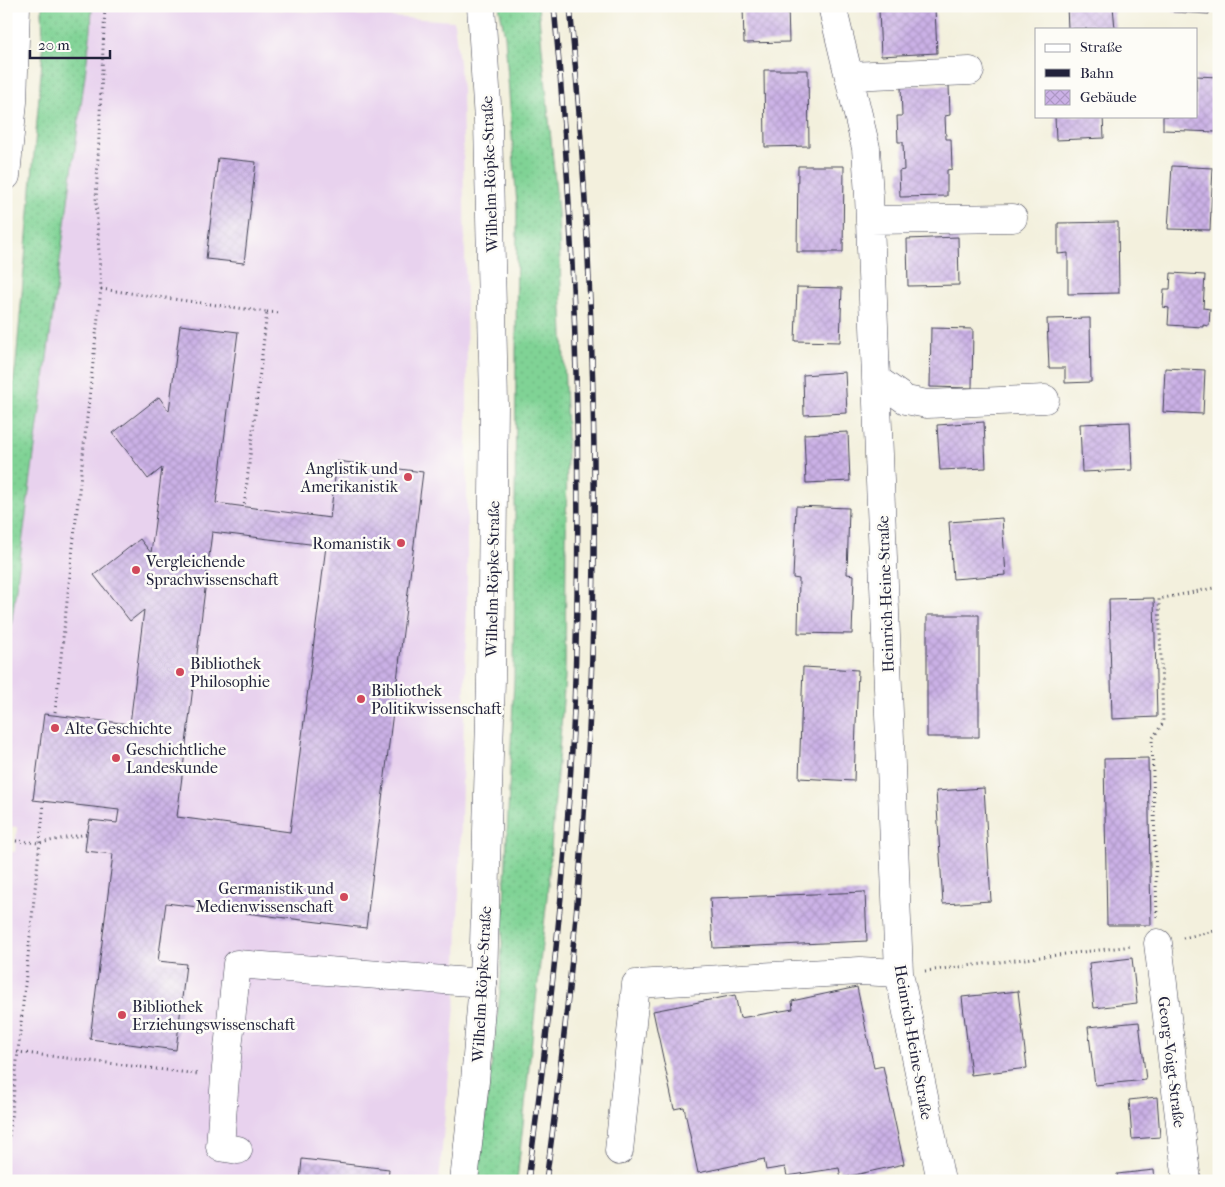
<svg xmlns="http://www.w3.org/2000/svg" width="1225" height="1187" viewBox="0 0 1225 1187" font-family="'IM FELL French Canon',serif">
	<style>
		.built { fill: #e8d2ee }
		.grass { fill: url(#grass-dots); stroke: #517a68 }
		.building { fill: url(#building-cross-hatch); fill-rule: evenodd }
		.lines { fill: none; stroke-linecap: round; stroke-linejoin: round }
		.minor-casing { stroke: #414153; stroke-width: 29 }
		.major-casing { stroke: #414153; stroke-width: 29 }
		.highway-casing { stroke: #414153; stroke-width: 29 }
		.path { stroke: #414153; stroke-width: 3; stroke-dasharray: 1 4; stroke-linecap: butt }
		.minor { stroke: #fff; stroke-width: 28 }
		.major { stroke: #fff; stroke-width: 28 }
		.highway { stroke: #fff; stroke-width: 28 }
		.rail-casing { stroke: #22223b; stroke-width: 5.5 }
		.rail { stroke: #fdfcf7; stroke-width: 4; stroke-dasharray: 11; stroke-linecap: butt }
		.poi-dot { fill: #d1495b; stroke: #fdfcf7; stroke-width: 2 }
		.labels { text-anchor: middle; stroke-width: 5; stroke-linejoin: round; paint-order: stroke }
		.street-label { font-size: 16px; fill: #22223b; stroke: #fdfcf7 }
		.poi-label { font-size: 16px; fill: #22223b; stroke: #fdfcf7; text-anchor: start }
	</style>
	<defs>
		<pattern id="grass-dots" width="8" height="8" patternUnits="userSpaceOnUse" patternTransform="scale(1.25)"><rect width="8" height="8" fill="#80d395"/><path d="M2 2h.1M6 6h.1" fill="none" stroke="#6eb581" stroke-width="1.8" stroke-linecap="round"/></pattern>
		<pattern id="building-cross-hatch" width="8" height="8" patternUnits="userSpaceOnUse" patternTransform="scale(1.25)"><rect width="8" height="8" fill="#cbb1e6"/><path d="M0 0l8 8M0 8l8-8" fill="none" stroke="#ae98c6"/></pattern>
	</defs>
	<rect width="100%" height="100%" fill="#fdfcf7"/>
	<filter id="ink" filterUnits="userSpaceOnUse"><feTurbulence type="fractalNoise" baseFrequency=".02" numOctaves="2"/><feDisplacementMap in="SourceGraphic" scale="10" xChannelSelector="R" yChannelSelector="G"/><feConvolveMatrix kernelMatrix="1 2 1 2 8 2 1 2 1" color-interpolation-filters="sRGB"/></filter>
	<filter id="wash" filterUnits="userSpaceOnUse"><feTurbulence type="fractalNoise" baseFrequency=".0096" numOctaves="4" result="noise"/><feDisplacementMap in="SourceGraphic" scale="20" xChannelSelector="R" yChannelSelector="G"/><feGaussianBlur stdDeviation="1.12" result="paint"/><feColorMatrix in="noise" values="0 0 0 0 0 0 0 0 0 0 0 0 0 0 0 0 0 1.4 0 .05"/><feComposite in="paint" operator="in"/></filter>
	<g filter="url(#wash)">
		<rect width="100%" height="100%" fill="#f3f0dd"/>
		<path class="built" d="M56 6H215L454 21 462 89 467 363V611L456 996 439 1181H6V851L15 852 17 827 6 826V600Z"/>
		<path class="grass" d="M42 6H92L91 30 6 663V437L16 363 43 50Z
			M499 6H538L558 212 567 434 565 677 547 897 517 1181H480L479 1169 500 992 514 679 517 206 505 36Z"/>
		<g id="blocks">
			<path class="building" d="M743 6H788L789 42 744 43Z
				M1067 6H1113L1115 29H1068Z
				M1173 6H1209V14L1173 12Z
				M935 8 937 53 881 56 879 11Z
				M764 70H808L809 146 765 147Z
				M1196 76 1219 77 1216 132 1163 130V116H1196Z
				M949 85 950 115 945 116 946 139H951L952 169 947 170V196L900 197 899 171 904 170 903 142H898L897 116H902L901 86Z
				M1055 116H1103L1104 138 1056 140Z
				M218 158 256 162 244 263 206 259Z
				M798 166H844L843 252H797Z
				M1172 166 1213 168 1210 230 1168 229Z
				M1118 222 1119 293 1068 294V253L1058 254V223Z
				M958 237 959 285 908 286 907 239Z
				M1171 273 1205 275 1203 308 1210 309 1209 326 1203 325V327L1168 325 1169 308 1163 307 1164 289H1170Z
				M797 287 842 288 840 342 795 341Z
				M1090 318 1091 382 1065 383V368H1049L1047 319Z
				M180 325 238 332 216 503 330 518 337 461 423 472 366 928 166 903 158 961 186 964 176 1050 90 1039 113 854 85 851 87 834 90 820 117 823 119 810 33 800 44 714 130 724 144 610 130 621 94 575 140 539 151 553 162 468 148 479 113 433 159 397 169 411ZM212 532 326 546 290 832 177 817Z
				M931 328 973 329 972 388 930 387Z
				M1165 368 1205 370 1203 414 1163 412Z
				M845 372 847 413 804 415 803 375Z
				M984 422 986 468 940 470 937 425Z
				M1130 422 1132 470 1082 472 1080 424Z
				M848 432 850 481 806 483 804 434Z
				M796 506 849 508 847 574 854 575 852 634 798 633 799 579 793 578Z
				M1002 518 1006 575 953 579 949 522Z
				M1154 598 1157 717 1112 719 1109 599Z
				M927 615H979V737H927Z
				M803 667 858 670 854 781 799 778Z
				M1148 758 1151 925H1107L1104 759Z
				M984 788 991 901 943 904 936 791Z
				M865 892 867 941 713 948 710 898Z
				M1132 958 1137 1003 1094 1008 1089 963Z
				M857 987 874 1068 883 1066 904 1164 841 1178 839 1168 787 1176 785 1167 766 1170 764 1159 698 1173 684 1107 674 1109 653 1011 735 995 740 1018 793 1009 792 1001Z
				M1018 991 1027 1068 971 1075 962 997Z
				M1139 1022 1146 1080 1095 1085 1088 1027Z
				M1157 1097 1160 1137 1132 1139 1129 1100Z
				M302 1159 389 1169 388 1181H300Z
				M1154 1170 1155 1181H1118L1117 1174Z"/>
		</g>
	</g>
	<g filter="url(#ink)">
		<use href="#blocks" fill-opacity="0" stroke="#414153" stroke-width="1"/>
		<g class="lines">
			<defs>
				<path id="minor" d="M832 6 866 148 869 196 899 973 941 1181
					M849 76 970 71
					M870 220 1013 218
					M876 379 906 400 927 404 1045 399
					M1158 943 1187 1181
					M238 1150 220 1147 225 1077 237 964 483 983
					M619 1151 636 984 860 971 899 973"/>
				<path id="major" d="M464 1181 475 1081 483 983 491 679 494 404 488 121 481 6"/>
				<path id="highway" d="M6 176 13 102 16 6"/>
			</defs>
			<use href="#minor" class="minor-casing"/>
			<use href="#major" class="major-casing"/>
			<use href="#highway" class="highway-casing"/>
			<path class="path" d="M101 289 267 312 244 507
				M267 312 281 313
				M55 712 101 289 96 200 105 6
				M6 840 39 843 87 834
				M1157 917 1152 739 1163 723 1159 599 1219 587
				M1183 938 1219 930
				M925 971 1132 946
				M17 1052 198 1074
				M6 1166 44 803"/>
			<use href="#minor" class="minor"/>
			<use href="#major" class="major"/>
			<use href="#highway" class="highway"/>
			<defs>
				<path id="rail" d="M528 1181C549 1024 567 867 574 710 583 475 576 240 554 6
					M546 1181C567 1025 583 867 590 710 600 476 592 239 570 6"/>
			</defs>
			<use href="#rail" class="rail-casing"/>
			<use href="#rail" class="rail"/>
		</g>
	</g>
	<g class="poi-dot">
		<circle cx="408" cy="477" r="5"/>
		<circle cx="401" cy="543" r="5"/>
		<circle cx="136" cy="570" r="5"/>
		<circle cx="180" cy="672" r="5"/>
		<circle cx="361" cy="699" r="5"/>
		<circle cx="55" cy="728" r="5"/>
		<circle cx="116" cy="758" r="5"/>
		<circle cx="344" cy="897" r="5"/>
		<circle cx="122" cy="1015" r="5"/>
	</g>
	<g class="labels">
		<g class="street-label">
			<text transform="translate(489 174) rotate(-92)" y="6">Wilhelm-Röpke-Straße</text>
			<text transform="translate(492 579) rotate(-89)" y="6">Wilhelm-Röpke-Straße</text>
			<text transform="translate(885 594) rotate(-92)" y="6">Heinrich-Heine-Straße</text>
			<text transform="translate(481 984) rotate(-87)" y="6">Wilhelm-Röpke-Straße</text>
			<text transform="translate(914 1042) rotate(80)" y="6">Heinrich-Heine-Straße</text>
			<text transform="translate(1172 1062) rotate(83)" y="6">Georg-Voigt-Straße</text>
		</g>
		<g class="poi-label">
			<text x="398" y="474" text-anchor="end">Anglistik und<tspan x="398" dy="18">Amerikanistik</tspan></text>
			<text x="391" y="549" text-anchor="end">Romanistik</text>
			<text x="146" y="567">Vergleichende<tspan x="146" dy="18">Sprachwissenschaft</tspan></text>
			<text x="190" y="669">Bibliothek<tspan x="190" dy="18">Philosophie</tspan></text>
			<text x="371" y="696">Bibliothek<tspan x="371" dy="18">Politikwissenschaft</tspan></text>
			<text x="65" y="734">Alte Geschichte</text>
			<text x="126" y="755">Geschichtliche<tspan x="126" dy="18">Landeskunde</tspan></text>
			<text x="334" y="894" text-anchor="end">Germanistik und<tspan x="334" dy="18">Medienwissenschaft</tspan></text>
			<text x="132" y="1012">Bibliothek<tspan x="132" dy="18">Erziehungswissenschaft</tspan></text>
		</g>
	</g>
	<rect width="1225" height="1187" fill="none" stroke="#fdfcf7" stroke-width="25"/>
	<rect x="1035" y="28" width="162" height="90" fill="#fdfcf7" stroke="#a5a5ac"/>
	<rect x="1045" y="44" width="25" height="8" fill="#ffffff" stroke="#a5a5ac"/>
	<text x="1080" y="52" font-size="15" fill="#22223b">Straße</text>
	<rect x="1045" y="69" width="25" height="8" fill="#22223b" stroke="#a5a5ac"/>
	<text x="1080" y="78" font-size="15" fill="#22223b">Bahn</text>
	<rect x="1045" y="90" width="25" height="15" fill="url(#building-cross-hatch)" stroke="#a5a5ac"/>
	<text x="1080" y="102" font-size="15" fill="#22223b">Gebäude</text>
	<path d="M30 50v8h80v-8" fill="none" stroke="#22223b" stroke-width="2.5"/>
	<text x="38" y="50" font-size="15" fill="#22223b" stroke="#fdfcf7" stroke-width="4" paint-order="stroke">20 m</text>
</svg>
